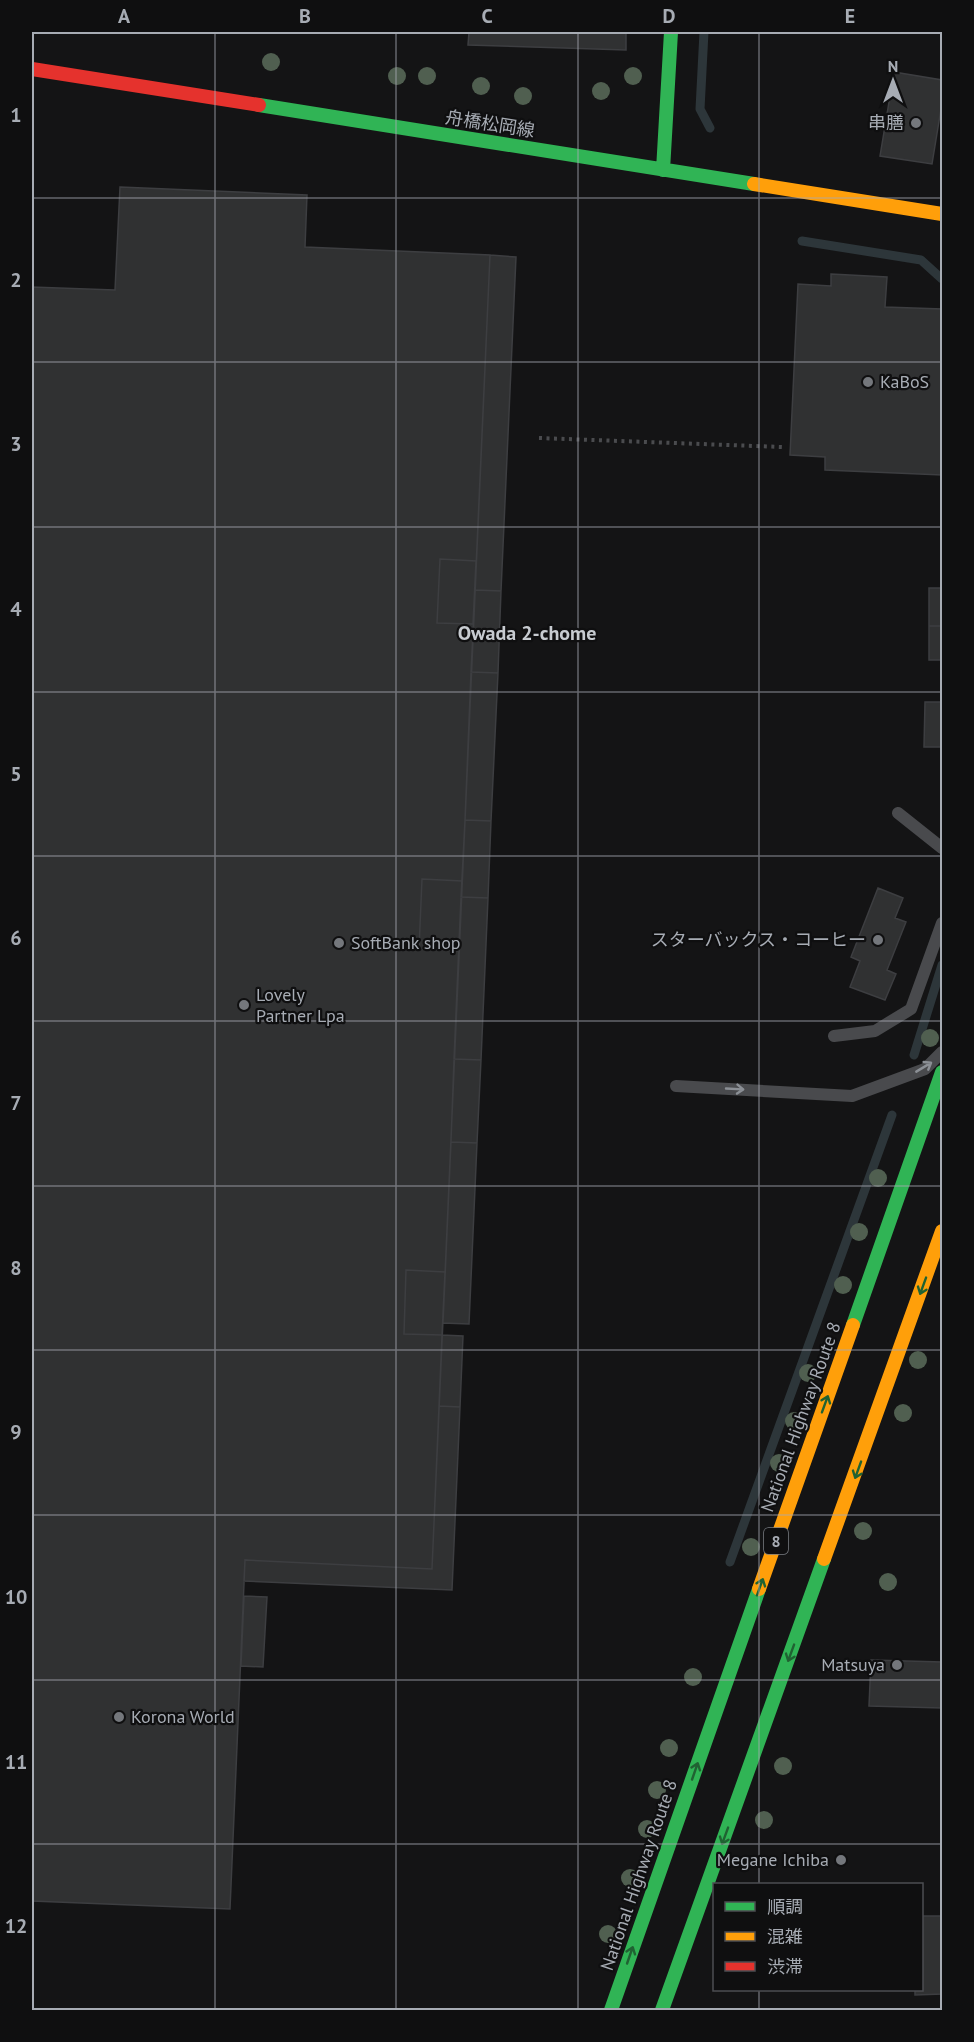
<svg xmlns="http://www.w3.org/2000/svg" width="974" height="2042" viewBox="0 0 974 2042" font-family="'PT Sans','Noto Sans JP',sans-serif">
	<style>
		.lines { fill: none; stroke-linecap: round; stroke-linejoin: round }
		.stream { stroke: #2d363a; stroke-width: 9 }
		.building { fill: #303132; stroke: #3d3e41; stroke-width: 1.5 }
		.path { stroke: #4a4b4e; stroke-width: 4; stroke-dasharray: 3 4.5; stroke-linecap: butt }
		.lane { stroke: #494a4d; stroke-width: 12 }
		.fast { stroke: #30b455; stroke-width: 14 }
		.slow { stroke: #ff9f0a; stroke-width: 14 }
		.jam { stroke: #e5322d; stroke-width: 14 }
		.tree { fill: #505f50 }
		.oneway { stroke: #8b8f95 }
		.oneway2 { stroke: #206232 }
		.grid { fill: none; stroke: #a7acb4; stroke-width: 1.5; stroke-opacity: 0.55 }
		.poi-dot { fill: #74777c; stroke: #0f0f10; stroke-width: 2 }
		.labels { text-anchor: middle; stroke-width: 4.5; stroke-linejoin: round; paint-order: stroke }
		.shield { fill: #0f0f10; stroke: #797d83; stroke-width: 1.5 }
		.shield-label { font-size: 16px; font-weight: bold; fill: #a7acb4 }
		.poi-label { font-size: 18px; fill: #a7acb4; stroke: #0f0f10; text-anchor: end }
		.street-label { font-size: 18px; fill: #a7acb4; stroke: #0f0f10 }
		.neighbourhood-label { font-size: 20px; font-weight: bold; fill: #c7cbd0; stroke: #0f0f10 }
		.neatline { fill: none; stroke: #a7acb4; stroke-width: 2 }
		.grid-label { font-size: 20px; text-anchor: middle; font-weight: bold; fill: #a7acb4 }
	</style>
	<rect width="100%" height="100%" fill="#141415"/>
	<g class="lines">
		<path class="stream" d="M704 32 700 109 710 128
			M802 241 921 260 942 279
			M914 1055 942 965
			M730 1562 892 1115"/>
	</g>
	<path class="building" d="M469 32H626V50L468 45Z
		M894 72 942 80V103L932 164 880 156Z
		M120 187 307 195 305 247 490 255 432 1569 245 1560 230 1909 32 1901V287L115 290Z
		M490 255 516 257 501 591 475 590Z
		M831 274 887 277 885 307 942 309V475L825 470V457L790 455 798 284 831 286Z
		M440 559 476 561 473 624 437 623Z
		M929 588H942V626H929Z
		M475 590 501 591 498 673 471 672Z
		M929 626H942V660H929Z
		M471 672 498 673 491 821 465 820Z
		M925 702H942V788H941L942 747H924Z
		M465 820 491 821 488 898 461 897Z
		M422 879 462 881 459 951 419 949Z
		M878 888 903 898 895 918 906 922 887 970 896 974 885 1000 850 987 860 961 851 957Z
		M461 897 488 898 481 1060 454 1059Z
		M454 1059 481 1060 477 1143 451 1142Z
		M451 1142 477 1143 469 1324 443 1323Z
		M406 1270 445 1272 442 1335 404 1334Z
		M442 1335 463 1336 460 1407 439 1406Z
		M439 1406 460 1407 452 1590 244 1581 245 1560 432 1569Z
		M244 1596 267 1597 263 1667 241 1666Z
		M871 1660 942 1662V1708L869 1706Z
		M922 1916H942V1994L915 1995V1990H922Z"/>
	<g class="lines">
		<path class="path" d="M539 438 782 447"/>
		<path class="lane" d="M898 813 942 848
			M834 1036 875 1031 911 1009 942 923
			M676 1086 852 1096 925 1069 942 1052"/>
		<path class="fast" d="M259 105 754 184
			M663 170 671 32
			M853 1325 942 1072
			M611 2010 759 1589
			M662 2010 824 1559"/>
		<path class="slow" d="M754 184 942 214
			M824 1559 942 1231
			M759 1589 853 1325"/>
		<path class="jam" d="M32 69 259 105"/>
	</g>
	<g class="tree">
		<circle cx="271" cy="62" r="9"/>
		<circle cx="397" cy="76" r="9"/>
		<circle cx="427" cy="76" r="9"/>
		<circle cx="633" cy="76" r="9"/>
		<circle cx="481" cy="86" r="9"/>
		<circle cx="601" cy="91" r="9"/>
		<circle cx="523" cy="96" r="9"/>
		<circle cx="930" cy="1038" r="9"/>
		<circle cx="878" cy="1178" r="9"/>
		<circle cx="859" cy="1232" r="9"/>
		<circle cx="843" cy="1285" r="9"/>
		<circle cx="918" cy="1360" r="9"/>
		<circle cx="808" cy="1373" r="9"/>
		<circle cx="903" cy="1413" r="9"/>
		<circle cx="794" cy="1421" r="9"/>
		<circle cx="779" cy="1463" r="9"/>
		<circle cx="863" cy="1531" r="9"/>
		<circle cx="751" cy="1547" r="9"/>
		<circle cx="888" cy="1582" r="9"/>
		<circle cx="693" cy="1677" r="9"/>
		<circle cx="669" cy="1748" r="9"/>
		<circle cx="783" cy="1766" r="9"/>
		<circle cx="657" cy="1790" r="9"/>
		<circle cx="764" cy="1820" r="9"/>
		<circle cx="647" cy="1829" r="9"/>
		<circle cx="630" cy="1878" r="9"/>
		<circle cx="608" cy="1934" r="9"/>
	</g>
	<defs><path id="oneway-shaft" d="M-6 0H5M1.5-3L5.5 0L1.5 3" fill="none" stroke-width="1.6" stroke-linecap="round" stroke-linejoin="round" transform="scale(1.5)"/></defs>
	<g class="oneway">
		<use href="#oneway-shaft" transform="translate(924 1067) rotate(-31)"/>
		<use href="#oneway-shaft" transform="translate(735 1089) rotate(3)"/>
	</g>
	<g class="oneway2">
		<use href="#oneway-shaft" transform="translate(923 1286) rotate(110)"/>
		<use href="#oneway-shaft" transform="translate(825 1404) rotate(-70)"/>
		<use href="#oneway-shaft" transform="translate(858 1470) rotate(110)"/>
		<use href="#oneway-shaft" transform="translate(760 1587) rotate(-70)"/>
		<use href="#oneway-shaft" transform="translate(791 1653) rotate(110)"/>
		<use href="#oneway-shaft" transform="translate(695 1771) rotate(-71)"/>
		<use href="#oneway-shaft" transform="translate(725 1836) rotate(110)"/>
		<use href="#oneway-shaft" transform="translate(630 1955) rotate(-71)"/>
	</g>
	<path class="grid" d="M215 32V2010M396 32V2010M578 32V2010M759 32V1884M32 198H942M32 362H942M32 527H942M32 692H942M32 856H942M32 1021H942M32 1186H942M32 1350H942M32 1515H942M32 1680H942M32 1844H942M759 1990V2010"/>
	<g class="poi-dot">
		<circle cx="916" cy="123" r="6"/>
		<circle cx="868" cy="382" r="6"/>
		<circle cx="878" cy="940" r="6"/>
		<circle cx="339" cy="943" r="6"/>
		<circle cx="244" cy="1005" r="6"/>
		<circle cx="897" cy="1665" r="6"/>
		<circle cx="119" cy="1717" r="6"/>
		<circle cx="841" cy="1860" r="6"/>
	</g>
	<g class="labels">
		<rect class="shield" x="764" y="1528" width="24" height="26" rx="4.5"/>
		<g class="shield-label">
			<text x="776" y="1547">8</text>
		</g>
		<g class="poi-label">
			<text x="904" y="129">串膳</text>
			<text x="880" y="388" text-anchor="start">KaBoS</text>
			<text x="866" y="946">スターバックス・コーヒー</text>
			<text x="351" y="949" text-anchor="start">SoftBank shop</text>
			<text x="256" y="1001" text-anchor="start">Lovely<tspan x="256" dy="21">Partner Lpa</tspan></text>
			<text x="885" y="1671">Matsuya</text>
			<text x="131" y="1723" text-anchor="start">Korona World</text>
			<text x="829" y="1866">Megane Ichiba</text>
		</g>
		<g class="street-label">
			<text transform="translate(490 124) rotate(9)" y="6">舟橋松岡線</text>
			<text transform="translate(801 1417) rotate(-70)" y="6">National Highway Route 8</text>
			<text transform="translate(639 1875) rotate(-71)" y="6">National Highway Route 8</text>
		</g>
		<g class="neighbourhood-label">
			<text x="527" y="640">Owada 2-chome</text>
		</g>
	</g>
	<rect width="974" height="2042" fill="none" stroke="#0f0f10" stroke-width="66"/>
	<rect x="713" y="1883" width="210" height="108" fill="#0f0f10" stroke="#4c4e52" stroke-width="1.5"/>
	<rect x="725" y="1902" width="30" height="9" fill="#30b455" stroke="#4c4e52" stroke-width="1.5"/>
	<text x="767" y="1913" font-size="18" fill="#a7acb4">順調</text>
	<rect x="725" y="1932" width="30" height="9" fill="#ff9f0a" stroke="#4c4e52" stroke-width="1.5"/>
	<text x="767" y="1943" font-size="18" fill="#a7acb4">混雑</text>
	<rect x="725" y="1962" width="30" height="9" fill="#e5322d" stroke="#4c4e52" stroke-width="1.5"/>
	<text x="767" y="1973" font-size="18" fill="#a7acb4">渋滞</text>
	<g transform="translate(893 81)" stroke="#0f0f10" stroke-width="4.5" paint-order="stroke">
	<path d="M0-4.5L10 22L0 15L-10 22Z" fill="#a7acb4"/>
	<text y="-9" font-size="16" font-weight="bold" text-anchor="middle" fill="#a7acb4">N</text>
	</g>
	<rect x="33" y="33" width="908" height="1976" class="neatline"/>
	<g class="grid-label">
		<text x="124" y="23">A</text>
		<text x="305" y="23">B</text>
		<text x="487" y="23">C</text>
		<text x="669" y="23">D</text>
		<text x="850" y="23">E</text>
		<text x="16" y="122">1</text>
		<text x="16" y="287">2</text>
		<text x="16" y="451">3</text>
		<text x="16" y="616">4</text>
		<text x="16" y="781">5</text>
		<text x="16" y="945">6</text>
		<text x="16" y="1110">7</text>
		<text x="16" y="1275">8</text>
		<text x="16" y="1439">9</text>
		<text x="16" y="1604">10</text>
		<text x="16" y="1769">11</text>
		<text x="16" y="1933">12</text>
	</g>
</svg>
